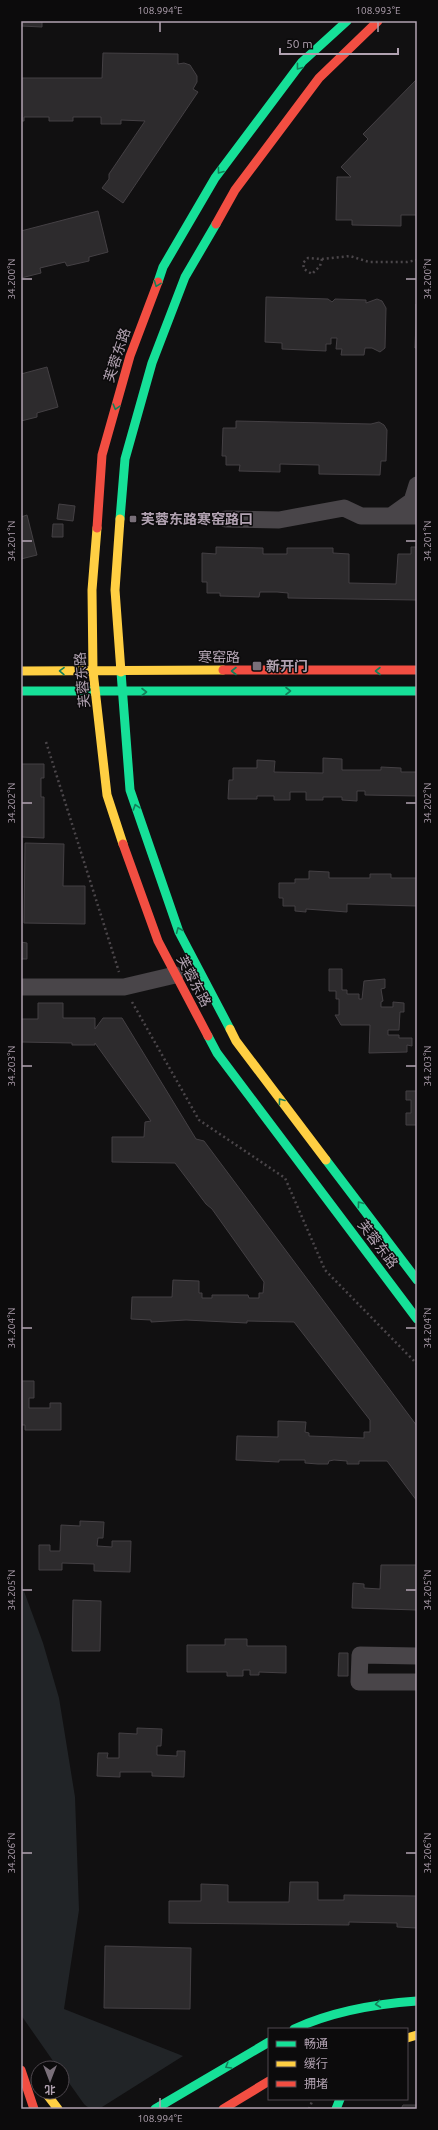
<svg xmlns="http://www.w3.org/2000/svg" width="438" height="2130" viewBox="0 0 438 2130" font-family="Ubuntu,'Noto Sans SC',sans-serif">
	<style>
		.park { fill: #212427 }
		.building { fill: #2d2b2d; stroke: #444044 }
		.lines { fill: none; stroke-linecap: round; stroke-linejoin: round }
		.path { stroke: #4b464a; stroke-width: 2.5; stroke-dasharray: 2 3; stroke-linecap: butt }
		.street { stroke: #494549; stroke-width: 17 }
		.fast { stroke: #16e098; stroke-width: 9 }
		.slow { stroke: #ffcf43; stroke-width: 9 }
		.jam { stroke: #f24e42; stroke-width: 9 }
		.oneway { stroke: #128059 }
		.ticks { fill: none; stroke: #b1a2b1; stroke-width: 1.5 }
		.poi-dot { fill: #796f79; stroke: #0c0b0c; stroke-width: 1.5 }
		.labels { text-anchor: middle; stroke-width: 3; stroke-linejoin: round; paint-order: stroke }
		.street-label { font-size: 14px; fill: #b1a2b1; stroke: #0c0b0c }
		.poi-label { font-size: 14px; font-weight: bold; fill: #b1a2b1; stroke: #0c0b0c; text-anchor: start }
		.neatline { fill: none; stroke: #b1a2b1; stroke-width: 1.5 }
		.ticks-label { font-size: 10px; text-anchor: middle; fill: #b1a2b1 }
	</style>
	<rect width="100%" height="100%" fill="#111011"/>
	<path class="park" d="M21 1583 43 1643 59 1698 75 1797 79 1910 64 2009 183 2056 102 2107C95 2109 90 2110 84 2104L62 2073V2068H58L21 2015Z"/>
	<path class="building" d="M21 21H42V27L21 26Z
		M103 53 178 54V64L184 63 190 65 197 76V82L193 89 198 92 123 203 102 188 109 179V174L145 121 121 120V124H101V117H73V121H49V117H24V121H21V78H102Z
		M417 79V226L416 215H401V226L352 225V220H336L337 177H351L341 167 368 139 363 134 366 131Z
		M98 211 108 252 89 257V261L67 266 65 262 40 268 41 273 21 278V231Z
		M266 297 328 299 332 302 335 299 366 300V303L377 299 382 301 386 308 385 348 380 352 372 348H365L364 355H341L342 349H336L337 338H331V344H326V351L282 349V343L265 342Z
		M416 304 417 348H415L416 321Z
		M47 367 58 407 37 413V417L21 421V374Z
		M236 421 371 424 379 422 384 425 387 430 386 461H381L380 475 319 474V465L280 464V472L239 471 240 465H226V456H222L223 428H236Z
		M59 504 75 506 73 521 57 519Z
		M27 515 37 555 21 559V517Z
		M53 524H63V537H52Z
		M216 547 263 548V554H287V548H333V553L349 554V583L396 584 398 554H411V547H417V600L288 598V593L277 592H260L259 597 220 596V593H207V582H202V553L216 554Z
		M323 758 342 759V770H381V767L401 768V772H417V796L365 795V791H357V801L342 800V797H323V800H306V792H290V800H274V796H257V799H228L229 780H233V768H257V760L275 761 274 772 323 773Z
		M21 764H44V778H41V797H44V838L21 837Z
		M25 843 64 844 63 886H85V924L24 923Z
		M309 871 329 872V878H370V874H391V878H417V906L347 904V912L306 909V912L295 911V906H283V898H279V883H295V879H309Z
		M21 942 27 943V959H21Z
		M329 969H342V990H347V994H359V999H362L364 981 385 979V988L381 989 383 1001 381 1002V1007H393V1002L404 1003V1012H400L399 1030H388V1035H399V1038H412V1046L407 1045V1052L369 1053 370 1025H341L335 1015H339V999H336V991H329Z
		M38 1003H63V1018H95V1029L103 1018H122L196 1139 204 1141 417 1426V1501L387 1461H359V1464H347V1461L334 1460 329 1461 328 1464H318L305 1463V1460H279V1462L236 1460 237 1436 278 1437V1421L306 1422 305 1432 309 1433V1436L364 1438V1432H370V1420L294 1322 247 1321V1323L186 1320 151 1322V1320L131 1319 132 1297H172L173 1280 199 1281V1293H202V1298H212V1295H248L249 1298H259V1293H263L264 1282 212 1209 206 1204 175 1163 112 1162V1137H144L145 1122 151 1121 95 1043V1045H72V1043L21 1042V1019H38Z
		M406 1091H417V1125H406V1113H411V1100H406Z
		M21 1381H34V1398H29V1408H50V1403H61V1430H25V1425H21Z
		M80 1521 104 1522 103 1538H98L97 1546 112 1547V1541H131L130 1572 94 1571V1564L62 1563V1570H39V1545H50V1551H60L61 1525 80 1526Z
		M381 1565H417V1610L352 1608 353 1583 364 1584V1588L380 1589Z
		M73 1600 101 1601 100 1651H72Z
		M225 1639H247V1646H286V1673L259 1672V1675H250V1670H243V1676H227V1672H187V1645H225Z
		M339 1653H348V1676H338Z
		M137 1728 162 1729 161 1746H157V1755L177 1756V1751H185L184 1777 152 1776V1772H120V1777L97 1776 98 1753H108L107 1758H119V1733L137 1734Z
		M290 1882H318V1900H344V1895L417 1896V1928L397 1927V1923L349 1922V1925L169 1923V1901H201V1884L228 1885V1902H289Z
		M105 1946 191 1948 190 2009 104 2008Z
		M403 2105H417V2109H401Z"/>
	<g class="lines">
		<path class="path" d="M322 259 320 266 312 274 304 269 303 263 308 258 322 259 350 256 369 262H407L417 260
			M46 742 119 972
			M132 1002 199 1120 285 1178 325 1270 417 1364
			M309 2109 313 2099"/>
		<path class="street" d="M391 516 412 501 417 485
			M226 519 279 520 344 508 361 516H417
			M21 987H124L175 975
			M417 1656 360 1655 359 1682H417"/>
		<path class="fast" d="M158 282 163 267 215 178 302 62 347 21
			M120 519 125 459 152 363 185 277 216 224
			M121 672 130 790 179 932 230 1029
			M21 691H417
			M208 1036 217 1053 417 1319
			M326 1160 417 1280
			M294 2029C333 2011 374 2004 417 2001
			M155 2109 269 2042
			M336 2109 340 2099"/>
		<path class="slow" d="M120 519 115 590 121 672
			M97 528 92 590 93 671 107 795 123 844
			M21 671 223 670
			M230 1029 236 1041 326 1160
			M407 2038 417 2035
			M45 2092 58 2109"/>
		<path class="jam" d="M216 224 235 190 319 78 378 21
			M97 528 102 455 130 356 158 282
			M223 670H417
			M123 844 158 941 208 1036
			M21 2070 34 2109
			M223 2109 269 2081"/>
	</g>
	<defs><path id="oneway-chevron" d="M-2-3.5L2.5 0L-2 3.5" fill="none" stroke-width="1.6" stroke-linecap="round" stroke-linejoin="round"/></defs>
	<g class="oneway">
		<use href="#oneway-chevron" transform="translate(299 67) rotate(128)"/>
		<use href="#oneway-chevron" transform="translate(220 171) rotate(127)"/>
		<use href="#oneway-chevron" transform="translate(157 284) rotate(111)"/>
		<use href="#oneway-chevron" transform="translate(116 407) rotate(106)"/>
		<use href="#oneway-chevron" transform="translate(62 671) rotate(-179)"/>
		<use href="#oneway-chevron" transform="translate(234 671) rotate(180)"/>
		<use href="#oneway-chevron" transform="translate(378 671) rotate(180)"/>
		<use href="#oneway-chevron" transform="translate(288 691)"/>
		<use href="#oneway-chevron" transform="translate(144 692)"/>
		<use href="#oneway-chevron" transform="translate(136 807) rotate(-108)"/>
		<use href="#oneway-chevron" transform="translate(179 930) rotate(-113)"/>
		<use href="#oneway-chevron" transform="translate(281 1101) rotate(-127)"/>
		<use href="#oneway-chevron" transform="translate(360 1204) rotate(-127)"/>
		<use href="#oneway-chevron" transform="translate(378 2004) rotate(173)"/>
		<use href="#oneway-chevron" transform="translate(228 2066) rotate(149)"/>
	</g>
	<path class="ticks" d="M160 22V32M378 22V32M22 279H32M406 279H416M22 541H32M406 541H416M22 803H32M406 803H416M22 1066H32M406 1066H416M22 1328H32M406 1328H416M22 1590H32M406 1590H416M22 1853H32M406 1853H416M160 2098V2108"/>
	<g class="poi-dot">
		<rect x="129" y="515" width="8" height="8" rx="2"/>
		<rect x="252" y="661" width="10" height="10" rx="2"/>
	</g>
	<g class="labels">
		<g class="street-label">
			<text transform="translate(117 355) rotate(-72)" y="5">芙蓉东路</text>
			<text x="219" y="662">寒窑路</text>
			<text transform="translate(82 680) rotate(-95)" y="5">芙蓉东路</text>
			<text transform="translate(194 981) rotate(62)" y="5">芙蓉东路</text>
			<text transform="translate(378 1244) rotate(53)" y="5">芙蓉东路</text>
		</g>
		<g class="poi-label">
			<text x="141" y="524">芙蓉东路寒窑路口</text>
			<text x="266" y="671">新开门</text>
		</g>
	</g>
	<rect width="438" height="2130" fill="none" stroke="#0c0b0c" stroke-width="44"/>
	<rect x="268" y="2028" width="140" height="72" fill="#0c0b0c" stroke="#4e474e"/>
	<rect x="276" y="2041" width="20" height="6" fill="#16e098" stroke="#4e474e"/>
	<text x="304" y="2048" font-size="12" fill="#b1a2b1">畅通</text>
	<rect x="276" y="2061" width="20" height="6" fill="#ffcf43" stroke="#4e474e"/>
	<text x="304" y="2068" font-size="12" fill="#b1a2b1">缓行</text>
	<rect x="276" y="2081" width="20" height="6" fill="#f24e42" stroke="#4e474e"/>
	<text x="304" y="2088" font-size="12" fill="#b1a2b1">拥堵</text>
	<g transform="translate(50 2080) rotate(180)"><circle r="19" fill="#0c0b0c" stroke="#4e474e"/>
	<path d="M0-3L7 15L0 10L-7 15Z" fill="#796f79"/>
	<text y="-6" font-size="11" font-weight="bold" text-anchor="middle" fill="#b1a2b1">北</text>
	</g>
	<path d="M280 48v6h118v-6" fill="none" stroke="#b1a2b1" stroke-width="2"/>
	<text x="286" y="48" font-size="12" fill="#b1a2b1" stroke="#0c0b0c" stroke-width="3" paint-order="stroke">50 m</text>
	<rect x="22" y="22" width="394" height="2086" class="neatline"/>
	<g class="ticks-label">
		<text x="160" y="14">108.994°E</text>
		<text x="378" y="14">108.993°E</text>
		<text transform="translate(11 279) rotate(-90)" y="4">34.200°N</text>
		<text transform="translate(427 279) rotate(-90)" y="4">34.200°N</text>
		<text transform="translate(11 541) rotate(-90)" y="4">34.201°N</text>
		<text transform="translate(427 541) rotate(-90)" y="4">34.201°N</text>
		<text transform="translate(427 803) rotate(-90)" y="4">34.202°N</text>
		<text transform="translate(11 803) rotate(-90)" y="4">34.202°N</text>
		<text transform="translate(427 1066) rotate(-90)" y="4">34.203°N</text>
		<text transform="translate(11 1066) rotate(-90)" y="4">34.203°N</text>
		<text transform="translate(427 1328) rotate(-90)" y="4">34.204°N</text>
		<text transform="translate(11 1328) rotate(-90)" y="4">34.204°N</text>
		<text transform="translate(11 1590) rotate(-90)" y="4">34.205°N</text>
		<text transform="translate(427 1590) rotate(-90)" y="4">34.205°N</text>
		<text transform="translate(427 1853) rotate(-90)" y="4">34.206°N</text>
		<text transform="translate(11 1853) rotate(-90)" y="4">34.206°N</text>
		<text x="160" y="2122">108.994°E</text>
	</g>
</svg>
